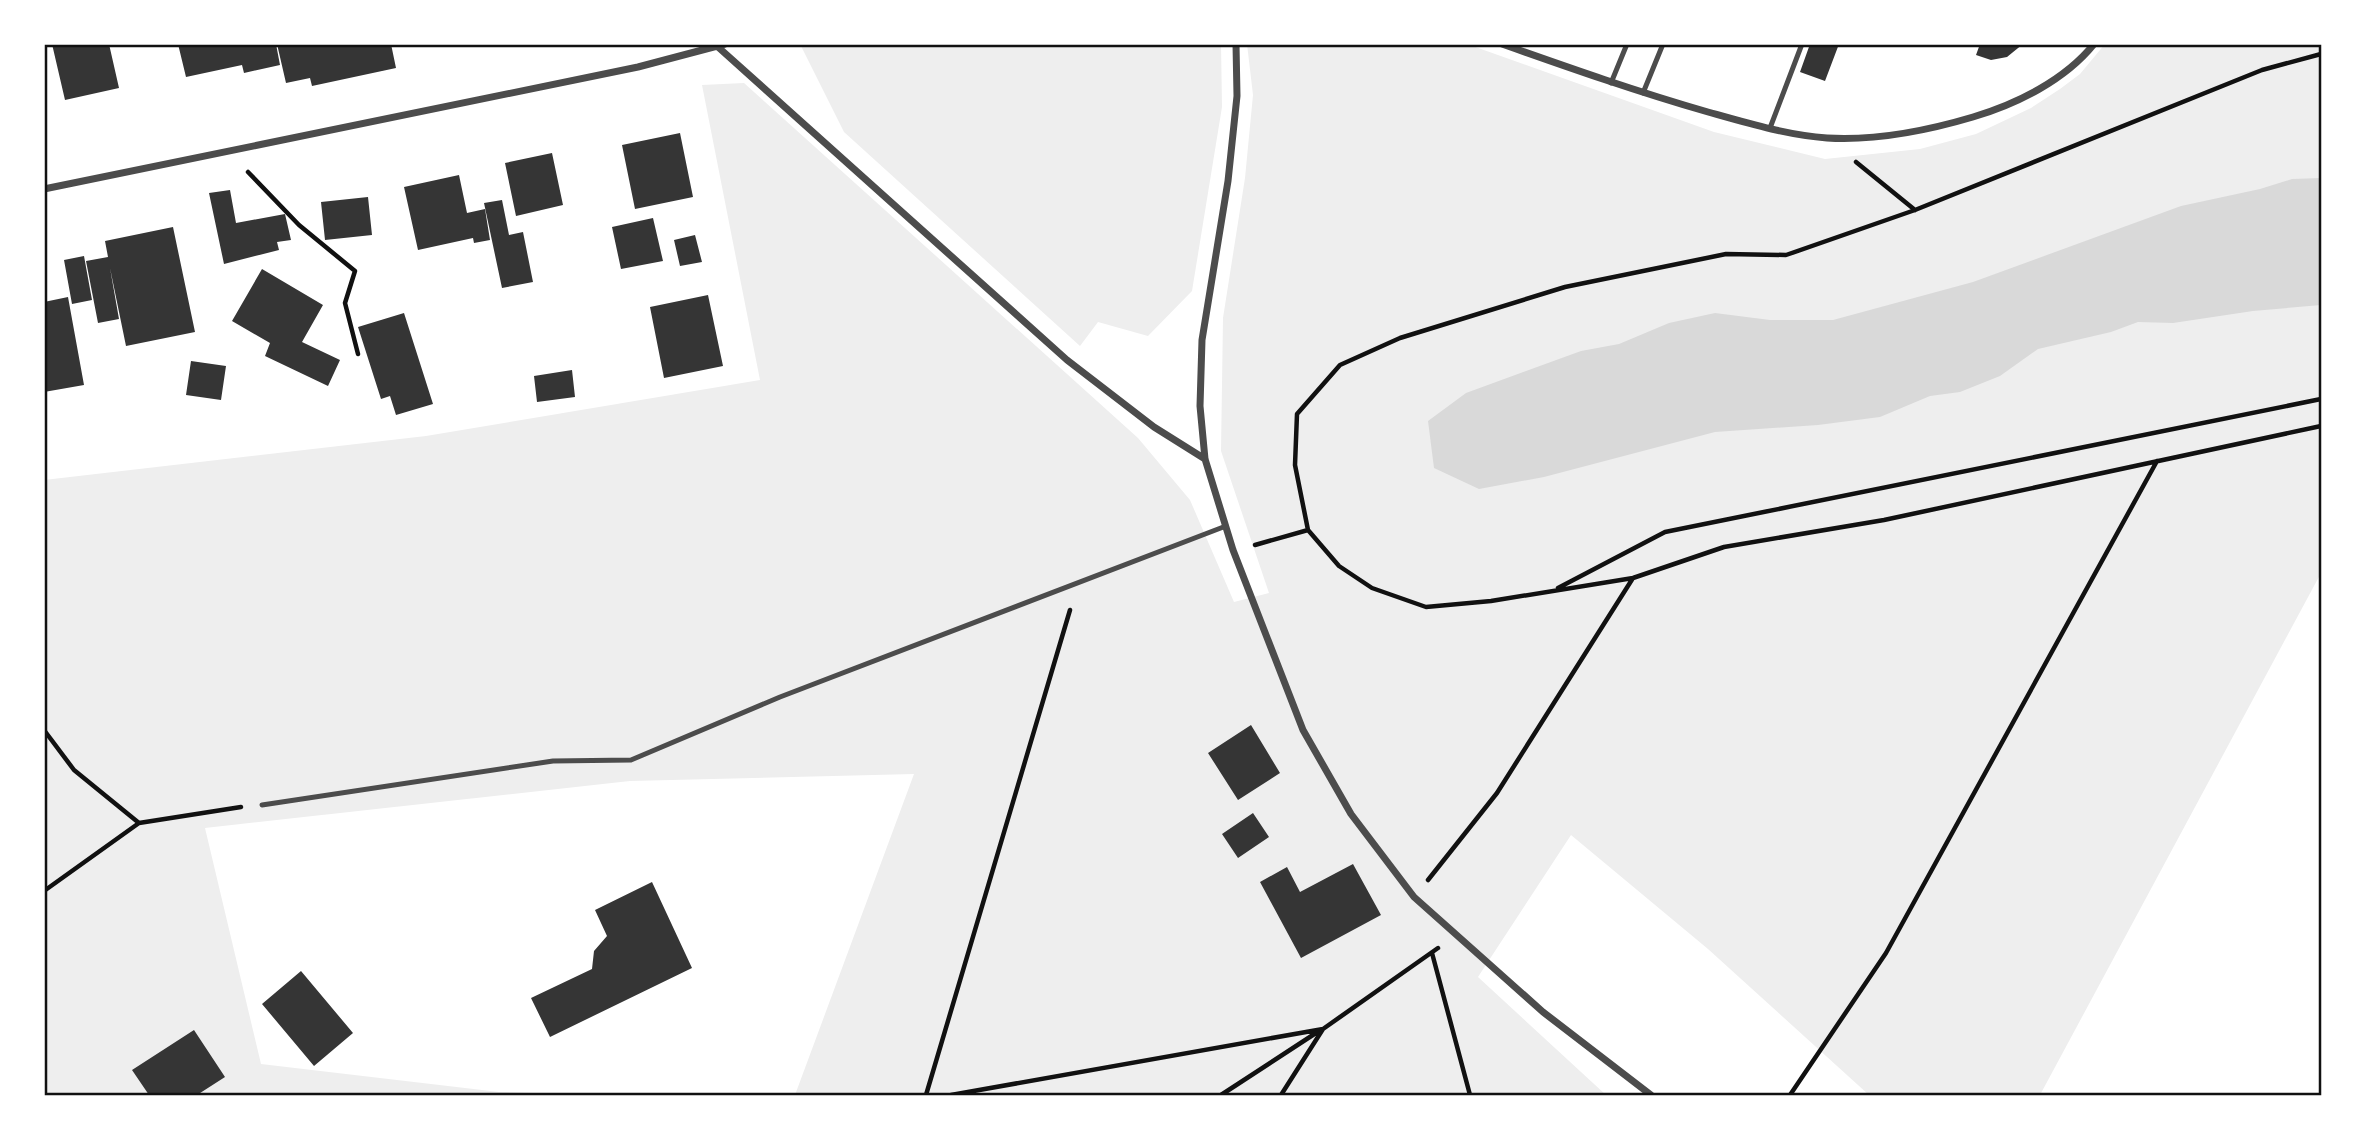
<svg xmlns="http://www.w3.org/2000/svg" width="2365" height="1139" viewBox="0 0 2365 1139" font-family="'Nunito Sans',sans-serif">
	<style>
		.green { fill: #eee }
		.water { fill: #d9d9d9 }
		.building { fill: #353535 }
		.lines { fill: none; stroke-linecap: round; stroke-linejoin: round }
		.path { stroke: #111; stroke-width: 4.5 }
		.service { stroke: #4c4c4c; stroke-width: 5 }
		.minor { stroke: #4c4c4c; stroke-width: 7 }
		.neatline { fill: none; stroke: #111; stroke-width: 2.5 }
	</style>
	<rect width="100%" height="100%" fill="#fff"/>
	<path class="green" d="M800 44H1221L1222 107 1192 291 1148 336 1098 322 1080 346 844 132Z
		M1247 44H1467L1714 132 1825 159 1920 149 1976 134 2031 108 2060 89 2080 74 2105 44H2321V573L2040 1095H1869L1708 949 1571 835 1478 977 1606 1095H795L914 774 630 781 205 828 261 1064 499 1092 603 1095H44V480L426 436 760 380 702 85 744 83 1138 438 1190 500 1234 602 1269 593 1221 451 1223 318 1245 178 1253 95Z"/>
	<path class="water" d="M2321 178V305L2253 311 2173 323 2138 322 2111 332 2038 349 2000 376 1960 392 1930 396 1880 417 1818 425 1715 432 1544 477 1479 489 1434 468 1428 421 1466 393 1581 351 1619 344 1669 323 1715 313 1770 320H1833L1973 282 2181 206 2260 189 2292 179Z"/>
	<path class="building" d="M52 44H109L119 88 65 100Z
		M178 44H276L280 65 244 73 242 65 186 77Z
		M277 44H391L396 68 312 86 310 78 286 83Z
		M1810 44H1839L1825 81 1800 72Z
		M1980 44H2023L2007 57 1991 60 1976 55Z
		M680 133 693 197 635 209 622 145Z
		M552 153 563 205 516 216 505 163Z
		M459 175 467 213 485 209 490 240 474 243 473 238 418 250 404 187Z
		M230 190 236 223 285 214 291 240 277 242 279 250 224 264 209 193Z
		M368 197 372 235 325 240 321 202Z
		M502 200 509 235 523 232 533 282 502 288 484 203Z
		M653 218 663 261 621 269 612 227Z
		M173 227 195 332 126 346 110 268 119 319 98 323 86 261 108 257 105 241Z
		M695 235 702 262 680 266 674 240Z
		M84 256 92 300 72 304 64 260Z
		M262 269 323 305 302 342 340 360 328 386 265 356 270 343 232 321Z
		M708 295 723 366 664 378 650 307Z
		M68 297 84 385 44 392V302Z
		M404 313 433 404 396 415 390 396 381 399 358 327Z
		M191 361 226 366 221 400 186 395Z
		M572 370 575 397 537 402 534 376Z
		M1251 725 1280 773 1238 800 1208 753Z
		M1253 813 1269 837 1238 858 1222 834Z
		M1353 864 1381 915 1301 958 1260 882 1287 867 1300 892Z
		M652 882 692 968 550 1037 531 998 592 969 594 951 607 936 595 910Z
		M301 971 353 1033 314 1066 262 1004Z
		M194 1030 225 1077 197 1095H149L132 1070Z"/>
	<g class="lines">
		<path class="path" d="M2321 54 2262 70 1915 210 1786 255 1726 254 1565 287 1400 338 1340 365 1297 414 1295 465 1308 530 1339 566 1372 588 1426 607 1491 601 1633 578 1724 547 1884 520 2321 426
			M1856 162 1915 210
			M248 172 299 225 355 271 345 303 358 354
			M1255 545 1308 530
			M1558 588 1665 532 2321 399
			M44 730 74 770 139 823 241 807
			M1428 880 1497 793 1633 578
			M44 891 139 823
			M1432 953 1470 1095
			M926 1095 1070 610
			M951 1095 1323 1029
			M1221 1095 1319 1031
			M1281 1095 1323 1029 1438 948
			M1790 1095 1886 953 2157 461"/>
		<path class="service" d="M1611 83 1627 44
			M1643 93 1663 44
			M1770 128 1802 44
			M262 805 553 761 631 760 780 697 1226 526"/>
		<path class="minor" d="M1236 44 1237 96 1228 181 1202 340 1200 406 1205 459 1233 550 1303 730 1351 814 1414 897 1543 1012 1651 1095
			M1502 44C1570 68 1638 92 1708 112 1747 123 1787 135 1827 138 1877 141 1926 131 1973 117 2017 104 2065 80 2094 44
			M718 47 1067 360 1154 427 1205 459
			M44 189 638 67 725 44"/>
	</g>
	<rect width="2365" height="1139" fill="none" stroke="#ffffff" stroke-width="91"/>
	<rect x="46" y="46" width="2274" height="1048" class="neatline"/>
</svg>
